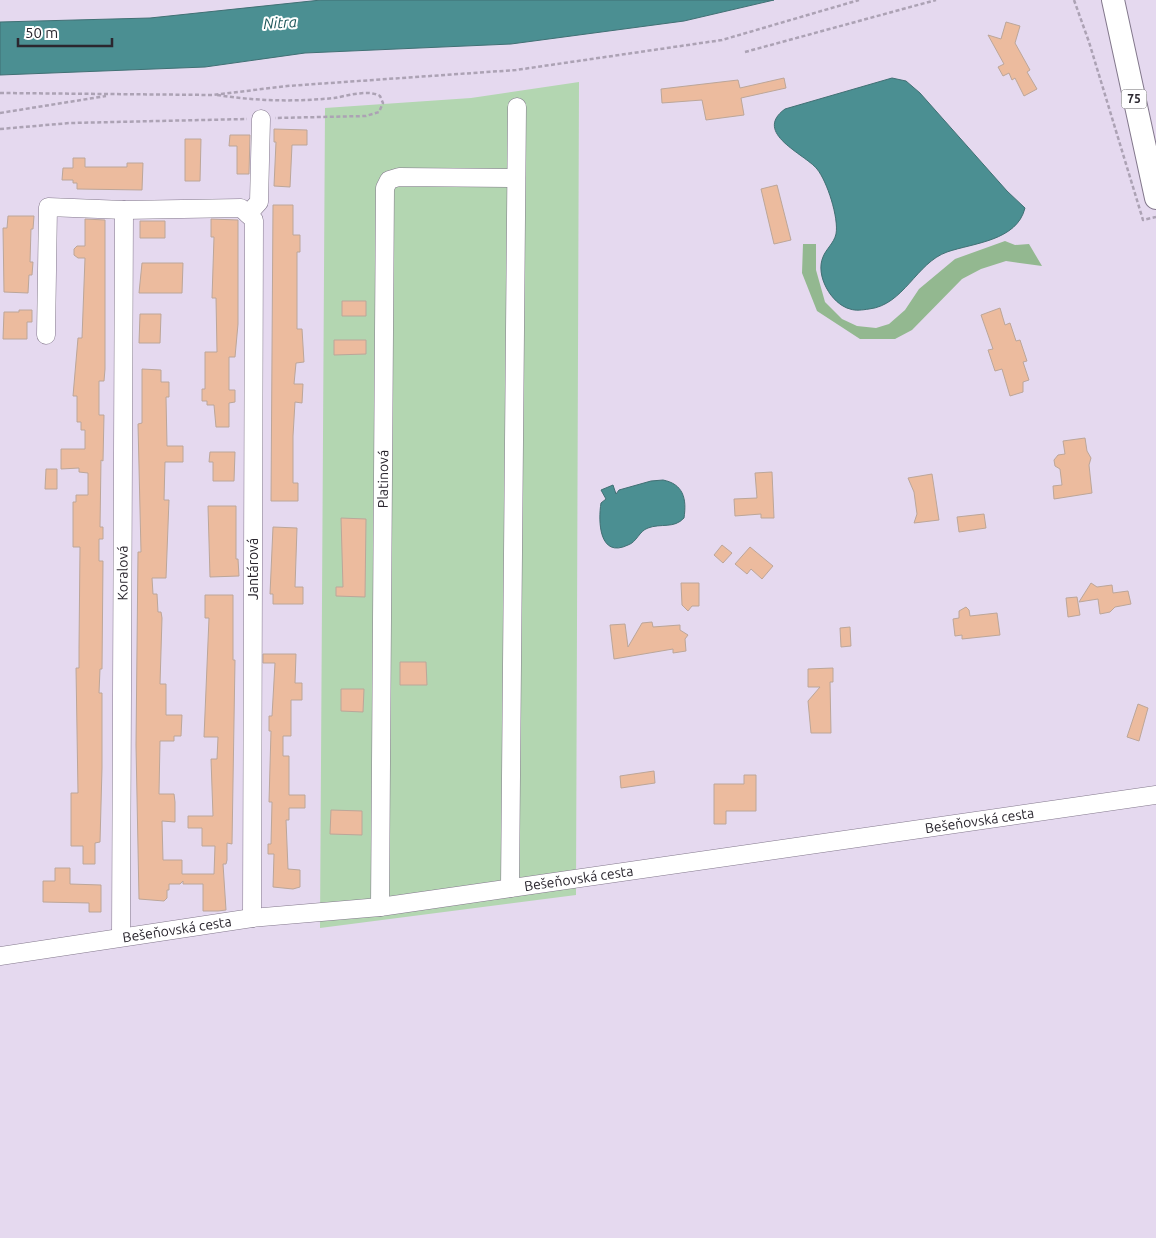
<svg xmlns="http://www.w3.org/2000/svg" width="1156" height="1238" viewBox="0 0 1156 1238" font-family="Ubuntu,sans-serif">
	<style>
		.green { fill: #b3d6b1 }
		.forest { fill: #93b890 }
		.water { fill: #4b8f92; stroke: #417074 }
		.building { fill: #ecbb9e; stroke: #bca699 }
		.lines { fill: none; stroke-linecap: round; stroke-linejoin: round }
		.minor-casing { stroke: #83788c; stroke-width: 19 }
		.major-casing { stroke: #83788c; stroke-width: 24 }
		.path { stroke: #aca2b4; stroke-width: 2.5; stroke-dasharray: 4 2.5; stroke-linecap: butt }
		.minor { stroke: #fff; stroke-width: 18 }
		.major { stroke: #fff; stroke-width: 22 }
		.labels { text-anchor: middle; stroke-width: 4; stroke-linejoin: round; paint-order: stroke }
		.shield { fill: #fff; stroke: #6b686d; stroke-width: 1 }
		.shield-label { font-size: 12px; font-weight: bold; fill: #2b272f }
		.street-label { font-size: 14px; fill: #2b272f; stroke: #fff }
		.water-label { font-size: 15px; font-style: italic; fill: #1c5659; stroke: #fff }
	</style>
	<rect width="100%" height="100%" fill="#e5d9ef"/>
	<path class="green" d="M579 82 576 895 320 928 325 108 471 98Z"/>
	<path class="forest" d="M1005 241 1015 245 1029 244 1042 266 1006 261 981 269 962 279 912 330 895 339H860L817 311 802 273 803 244H816V270L825 302 842 319 857 326 876 328 889 324 905 310 919 289 955 259Z"/>
	<path class="water" d="M321 0H774L684 21 511 44 305 53 205 67 0 75V22L150 18Z
		M892 78 906 81 920 93 1007 191 1025 208C1017 241 973 243 947 252 916 263 904 305 869 309 862 310 856 311 850 309 831 304 815 275 823 257 826 249 834 243 836 234 839 218 827 181 817 169 805 154 752 133 785 109Z
		M663 480C683 484 687 498 684 518 674 529 661 523 648 528 639 531 637 542 628 545 599 559 598 521 601 503L606 499 601 490 613 485 616 494 619 490 651 481Z"/>
	<path class="building" d="M1006 22 1020 26 1015 43 1030 70 1027 72 1037 89 1024 96 1015 78 1012 80 1009 73 1003 76 998 67 1004 64 988 35 1001 39Z
		M784 78 786 88 741 98 744 115 706 120 702 100 662 103 661 89 738 80 740 88Z
		M274 129 307 130V145H292L290 187 274 186 276 142H274Z
		M230 135H250L249 174H237V146H229Z
		M185 139H201L200 181H185Z
		M73 158H85V167H127V163H143L142 190 77 189V183H73V180H62L63 168H73Z
		M777 185 791 240 774 244 761 189Z
		M273 205H293V235H300V252H297V329H302L304 362 296 363 294 384H303L302 403 295 402 293 436V483H298V501H271Z
		M8 216H34L33 229H31L30 262H33L32 275H29L28 293 4 292 3 228H7Z
		M85 219 105 220V369L104 381H99V415H104L103 461 101 460 100 527H103V539H99V561H103L102 669H100L99 693H102V768L100 842 95 843V864H83V846H71V793H78L76 668H79V648L80 547H73V502H76V495H88V473L79 472V468L61 469V449H85V430H81V422H77V396H73L78 338H82L85 258H78L74 255V249L77 246H85Z
		M211 219 238 220V324L235 357H229V390H235V402L229 403V427H216L214 405H207V401H202V389H205V352H217L216 298H212L214 237H211Z
		M140 221H165V238H140Z
		M142 263H183L182 293H139Z
		M342 301H366V316H342Z
		M1000 308 1005 325 1010 323 1016 341 1020 340 1027 361 1023 362 1029 380 1023 382V392L1010 396 1002 369 995 371 988 350 993 349 981 315Z
		M19 310H32V322H27V339H3L4 312H19Z
		M140 314H161L160 343H139Z
		M334 340H366V354L334 355Z
		M142 369 161 370V382H169V397H166L167 446H183V462H165L164 500H169L166 578H152L153 594H157L158 612H161L162 618 160 684H166V715H182L181 736H174V741H160L159 794H174L175 802V822L162 821 163 860H182V874H214L215 846H202V828H188V816H213L211 759H217L218 737H204L209 618H205V595H233V660H235L232 844 227 843V860L226 864H223L226 910 218 911H203V884H183V881L180 884H169V890H167V898L164 901 139 899 136 745 138 552H141L138 424 142 423Z
		M1085 438 1087 451 1091 458 1089 465 1092 493 1054 499 1053 486 1062 485 1060 469 1055 466 1054 460 1058 455 1065 454 1063 441Z
		M210 452H235L234 481H213V462H209Z
		M46 469H57V489H45Z
		M772 472 774 518H761V514L735 516 734 499 757 498 755 473Z
		M932 474 939 520 914 523 917 514 914 492 908 478Z
		M208 506H236V559H238L239 576 210 577Z
		M984 514 986 528 959 532 957 517Z
		M341 518 366 519 365 597 336 596V587H343Z
		M273 527 297 528 295 587H303V604H273V594H270Z
		M722 545 732 553 723 563 714 555Z
		M750 547 773 566 762 579 751 569 747 574 735 564Z
		M681 583H699V606H692L688 611 682 605Z
		M1091 583 1097 587 1112 585 1113 593 1128 591 1131 604 1115 607 1110 612 1100 614 1098 599 1079 602Z
		M1077 597 1080 615 1068 617 1066 598Z
		M966 607 969 610 970 616 997 613 1000 635 962 639V635L955 636 953 619 959 618V611Z
		M652 622 653 627 680 625V630L688 635 685 639 686 651 673 653V649L614 659 610 625 625 624 628 647 642 623Z
		M850 627 851 646 841 647 840 628Z
		M263 654H296L295 683H302V700H291V736H283V756H289V795H305V808H289V820H286L288 869 300 870V887L293 889 273 887 274 854H268V844H271L272 802H269L271 731H269V716H272L275 663H263Z
		M400 662H426L427 685H400Z
		M833 668V682H830L831 733H811L808 701 820 687H808V669Z
		M341 689H364L363 712 341 711Z
		M1138 704 1148 708 1139 741 1127 737Z
		M654 771 655 783 621 788 620 776Z
		M744 775H756V811H726V824H714V784H744Z
		M331 810 362 811V835L330 834Z
		M55 868H70V884L101 885V912H89V903L43 902V881H55Z"/>
	<g class="lines">
		<defs>
			<g id="minor">
				<path d="M248 214 259 202 261 119"/>
				<path d="M46 335 48 207 124 210 241 208 254 220 252 918"/>
				<path d="M510 888 517 107"/>
				<path id="s1" d="M380 907 385 188 389 180 399 177 516 178"/>
				<path id="s2" d="M121 937 124 210"/>
				<path id="s3" d="M0 956 252 918 380 907 1156 795"/>
			</g>
			<path id="major" d="M1113 0 1156 198"/>
		</defs>
		<use href="#minor" class="minor-casing"/>
		<use href="#major" class="major-casing"/>
		<path class="path" d="M1074 0 1089 42 1143 220 1156 217
			M745 52 936 0
			M0 93 213 95 287 86 516 70 722 40 859 0
			M217 95C256 101 294 102 334 98 347 96 368 89 380 96L383 103 379 112 366 116 275 118
			M0 113 106 96
			M0 129 70 123 247 119"/>
		<use href="#minor" class="minor"/>
		<use href="#major" class="major"/>
	</g>
	<g class="labels">
		<rect class="shield" x="1121.5" y="89.5" width="25" height="19" rx="4"/>
		<g class="shield-label">
			<text x="1134" y="103">75</text>
		</g>
		<g class="street-label">
			<text dy="5" stroke="none"><textPath href="#s1" startOffset="428">Platinová</textPath></text>
			<text transform="translate(253 569) rotate(-90)" y="5">Jantárová</text>
			<text dy="5" stroke="none"><textPath href="#s2" startOffset="364">Koralová</textPath></text>
			<text dy="5" stroke="none"><textPath href="#s3" startOffset="989">Bešeňovská cesta</textPath></text>
			<text dy="5" stroke="none"><textPath href="#s3" startOffset="584">Bešeňovská cesta</textPath></text>
			<text dy="5" stroke="none"><textPath href="#s3" startOffset="179">Bešeňovská cesta</textPath></text>
		</g>
		<g class="water-label">
			<text transform="translate(280 23) rotate(-3)" y="5">Nitra</text>
		</g>
	</g>
	<path d="M18 38v8h94v-8" fill="none" stroke="#2b272f" stroke-width="2.5"/>
	<text x="25" y="38" font-size="15" fill="#2b272f" stroke="#ffffff" stroke-width="4" paint-order="stroke">50 m</text>
</svg>
